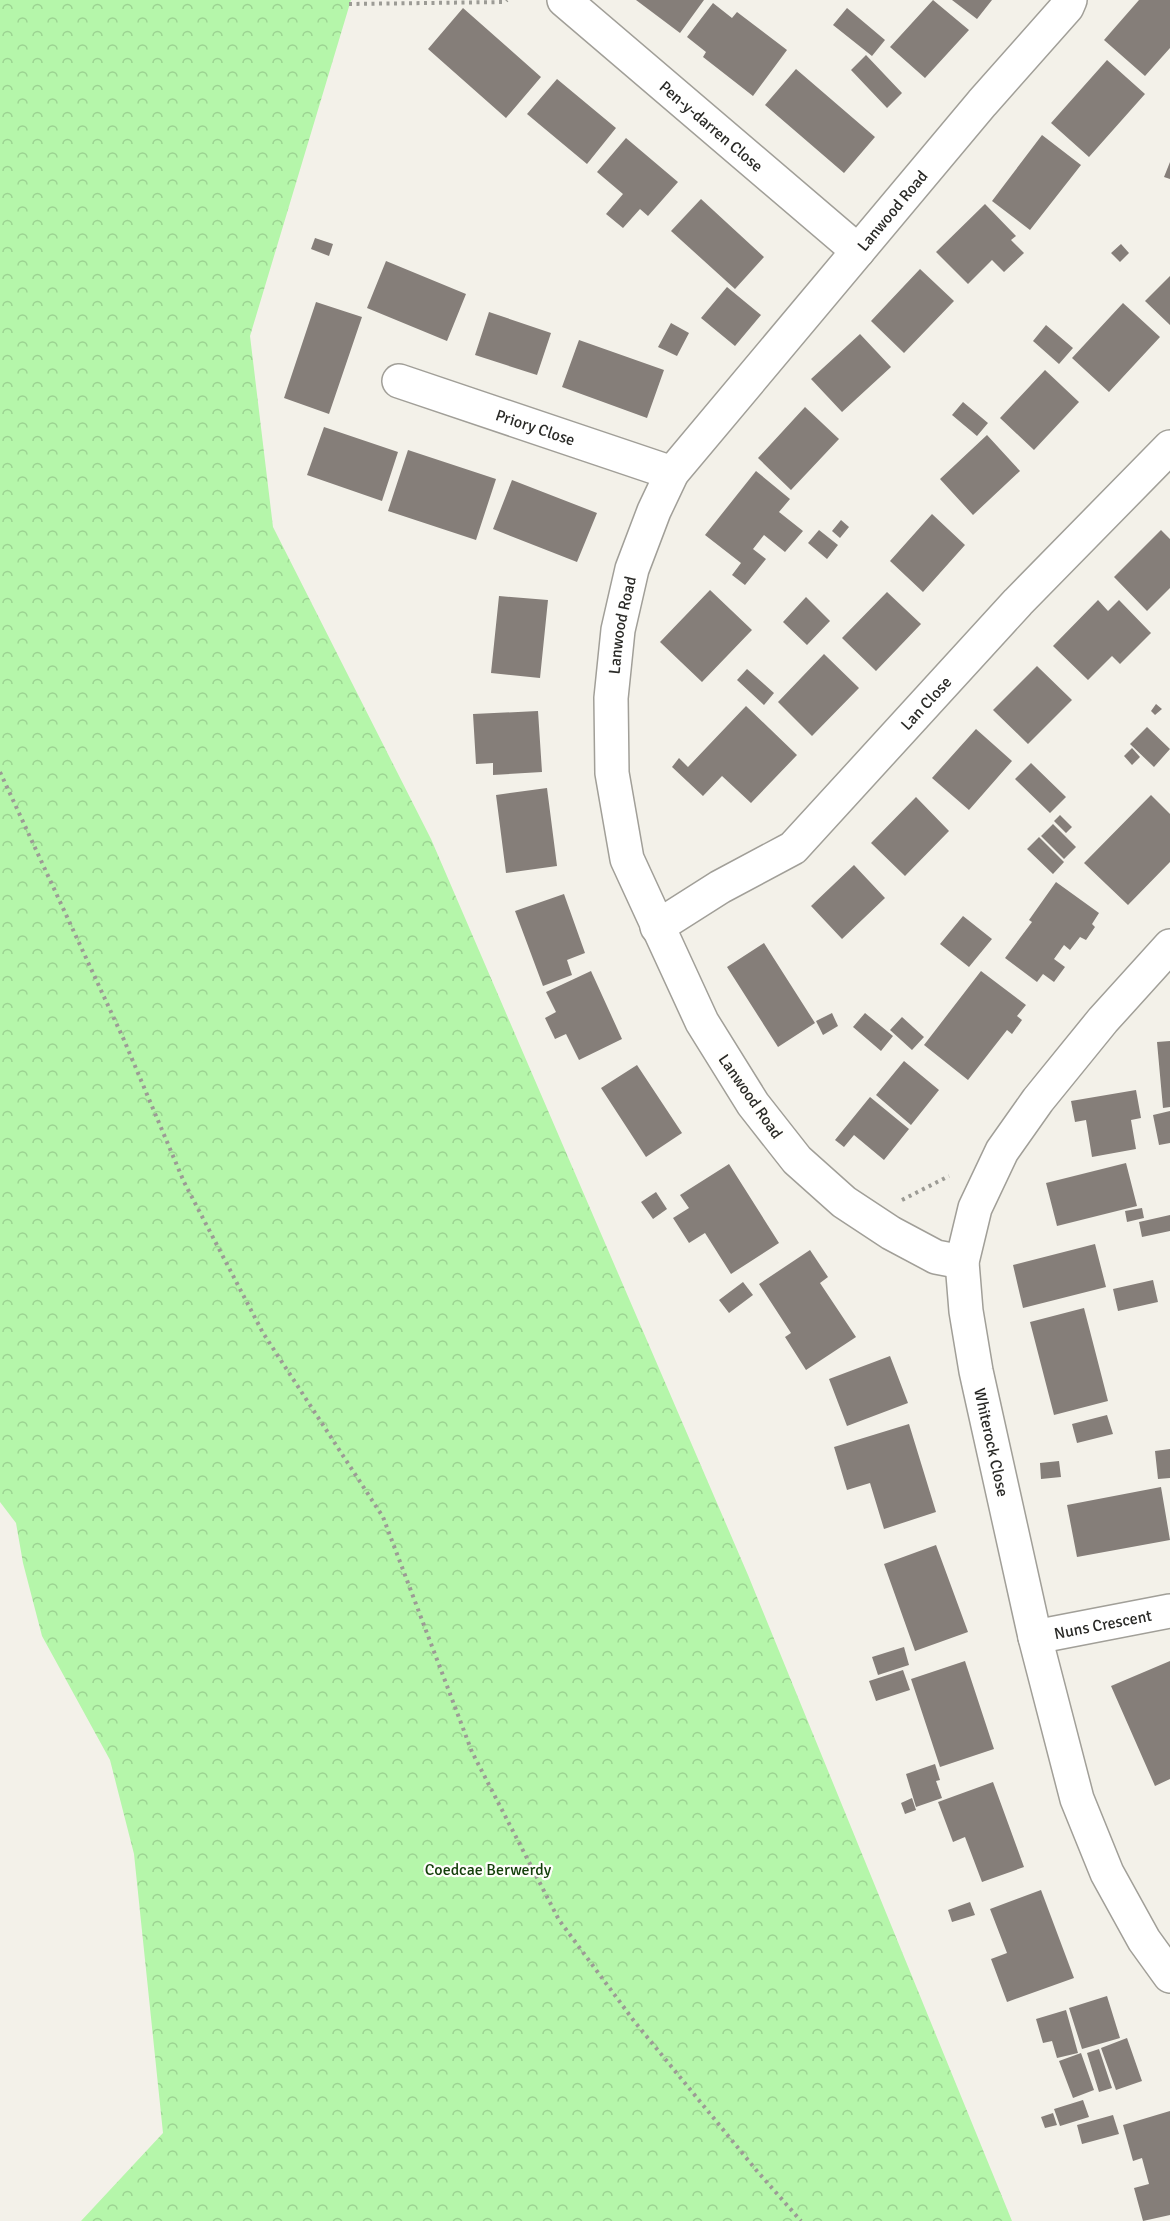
<svg xmlns="http://www.w3.org/2000/svg" width="1170" height="2221" viewBox="0 0 1170 2221" font-family="Signika,sans-serif">
	<style>
		.forest { fill: url(#forest-crowns) }
		.building { fill: #857e79 }
		.lines { fill: none; stroke-linecap: round; stroke-linejoin: round }
		.street-casing { stroke: #a19f98; stroke-width: 36 }
		.path { stroke: #9c9b95; stroke-width: 4; stroke-dasharray: 3 4.5; stroke-linecap: butt }
		.street { stroke: #fff; stroke-width: 33 }
		.labels { text-anchor: middle; stroke-width: 4.5; stroke-linejoin: round; paint-order: stroke }
		.street-label { font-size: 16px; fill: #2a2a27; stroke: #fffefb }
		.park-label { font-size: 16px; fill: #14400b; stroke: #fffefb }
	</style>
	<defs>
		<pattern id="forest-crowns" width="20" height="18" patternUnits="userSpaceOnUse" patternTransform="scale(1.5)"><rect width="20" height="18" fill="#b5f6aa"/><path d="M2 6a3 3 0 1 1 6 0M12 15a3 3 0 1 1 6 0" fill="none" stroke="#9cd392"/></pattern>
	</defs>
	<rect width="100%" height="100%" fill="#f3f1e9"/>
	<path class="forest" d="M0 0H351L250 336 273 527 431 839 748 1575 1012 2221H81L163 2133 134 1854 110 1760 42 1636 23 1563 16 1523 0 1502Z"/>
	<path class="building" d="M636 0H704L680 33Z
		M933 0 969 30 925 78 890 47Z
		M952 0H992L977 19Z
		M1139 0H1170V48L1145 76 1104 40Z
		M713 3 732 18 737 12 787 50 753 96 703 57 706 52 687 37Z
		M463 8 541 77 506 118 428 49Z
		M847 8 885 40 872 56 833 25Z
		M866 55 902 93 887 108 851 70Z
		M1107 60 1145 94 1089 157 1051 123Z
		M796 69 875 137 844 173 765 105Z
		M557 79 616 128 587 164 527 114Z
		M1042 135 1081 165 1030 230 992 201Z
		M626 138 678 182 648 216 640 209 623 228 606 214 623 194 597 172Z
		M1170 162V179L1164 177Z
		M701 199 764 257 735 289 671 231Z
		M985 204 1016 236 1011 240 1024 253 1004 272 992 260 968 284 936 252Z
		M315 238 333 244 329 256 311 249Z
		M1121 244 1129 253 1120 262 1111 253Z
		M386 261 466 294 447 341 367 308Z
		M920 269 954 301 904 353 871 321Z
		M1170 276V325L1145 301Z
		M727 287 761 315 735 346 701 318Z
		M316 302 362 317 329 414 284 398Z
		M1123 303 1160 337 1109 392 1072 358Z
		M489 312 551 333 537 375 475 355Z
		M671 323 689 333 677 356 658 347Z
		M1046 325 1073 348 1059 364 1033 341Z
		M860 334 891 367 842 412 811 379Z
		M579 340 664 370 647 418 562 387Z
		M1045 370 1079 402 1034 450 1000 418Z
		M963 402 988 423 977 436 952 415Z
		M805 407 839 439 791 490 758 458Z
		M324 427 398 452 382 501 307 475Z
		M987 435 1020 471 973 515 940 479Z
		M408 450 496 479 476 540 388 511Z
		M756 471 790 499 779 512 803 531 785 552 764 535 753 549 766 559 745 585 732 575 741 563 705 535Z
		M512 480 597 513 577 562 493 529Z
		M932 514 965 545 923 592 890 561Z
		M841 520 849 527 840 538 832 531Z
		M819 530 838 545 827 559 808 543Z
		M1161 530 1170 539V588L1147 611 1114 577Z
		M710 590 752 630 702 682 660 642Z
		M887 592 921 624 876 671 842 638Z
		M499 596 548 600 540 678 491 673Z
		M806 597 830 621 807 645 783 622Z
		M1098 600 1108 611 1119 600 1151 633 1120 664 1112 656 1088 680 1053 646Z
		M824 654 859 688 812 736 778 702Z
		M1037 666 1072 700 1028 744 993 710Z
		M747 669 774 693 764 705 737 680Z
		M1156 704 1162 709 1155 715 1151 711Z
		M746 706 797 755 751 803 722 776 703 796 672 767 679 758 688 767Z
		M538 711 542 772 493 775V763L476 764 473 714Z
		M1147 727 1170 749 1154 767 1130 744Z
		M976 729 1012 761 969 810 932 778Z
		M1132 748 1140 757 1132 765 1124 756Z
		M1031 763 1066 797 1050 813 1015 779Z
		M547 788 557 866 506 873 496 795Z
		M1151 795 1170 814V862L1128 905 1084 863Z
		M916 797 949 831 905 876 871 843Z
		M1060 815 1072 827 1066 833 1054 821Z
		M1053 824 1076 847 1064 859 1041 836Z
		M1039 837 1064 862 1053 874 1027 849Z
		M854 865 885 898 842 939 811 906Z
		M1056 882 1099 913 1092 924 1095 927 1086 940 1080 937 1070 950 1064 945 1054 959 1065 967 1054 982 1043 974 1037 982 1005 958 1032 922 1029 920Z
		M564 894 585 953 567 960 572 975 543 986 515 911Z
		M963 916 992 939 969 967 940 944Z
		M764 943 815 1023 778 1047 727 967Z
		M591 971 622 1039 579 1060 566 1034 555 1039 545 1018 556 1012 546 992Z
		M981 971 1026 1005 1017 1016 1022 1020 1012 1034 1007 1030 968 1080 924 1045Z
		M832 1013 838 1026 823 1035 816 1021Z
		M865 1013 893 1036 881 1051 853 1027Z
		M902 1017 924 1037 912 1050 890 1030Z
		M1170 1041V1107L1163 1108 1157 1042Z
		M904 1061 939 1090 911 1125 876 1095Z
		M637 1065 682 1133 646 1157 601 1088Z
		M1136 1090 1141 1118 1131 1120 1136 1149 1092 1157 1086 1120 1075 1122 1071 1101Z
		M870 1097 909 1129 884 1160 854 1135 844 1147 835 1140Z
		M1170 1111V1143L1159 1145 1153 1115Z
		M1126 1163 1137 1206 1057 1226 1046 1183Z
		M729 1164 779 1243 731 1274 705 1233 689 1243 673 1218 689 1208 680 1195Z
		M656 1192 667 1209 653 1219 641 1202Z
		M1142 1208 1144 1218 1127 1222 1125 1211Z
		M1170 1215V1231L1142 1237 1139 1222Z
		M1095 1244 1106 1287 1023 1308 1013 1265Z
		M810 1250 828 1277 820 1283 856 1337 806 1370 785 1337 791 1333 759 1284Z
		M1153 1280 1158 1302 1118 1311 1113 1289Z
		M743 1282 753 1295 729 1313 719 1300Z
		M1084 1308 1108 1401 1054 1415 1030 1322Z
		M890 1356 908 1403 847 1426 829 1379Z
		M1107 1415 1113 1434 1077 1443 1072 1424Z
		M909 1424 936 1512 884 1529 870 1483 847 1490 834 1447Z
		M1170 1449V1478L1158 1479 1155 1451Z
		M1059 1461 1061 1477 1041 1479 1040 1463Z
		M1161 1487 1170 1540 1077 1557 1067 1505Z
		M936 1545 968 1632 915 1651 884 1564Z
		M904 1647 909 1665 878 1675 872 1657Z
		M965 1661 994 1749 940 1767 911 1679Z
		M1170 1661V1779L1155 1786 1111 1686Z
		M903 1670 910 1690 876 1701 869 1681Z
		M935 1764 940 1780 936 1781 942 1798 916 1807 906 1774Z
		M993 1782 1024 1867 982 1882 965 1837 953 1842 938 1802Z
		M912 1798 916 1810 905 1814 901 1803Z
		M1041 1890 1074 1978 1007 2002 991 1959 1007 1953 990 1909Z
		M970 1902 975 1915 952 1922 948 1910Z
		M1107 1996 1120 2038 1082 2049 1069 2008Z
		M1066 2010 1078 2053 1057 2058 1052 2041 1043 2043 1036 2019Z
		M1127 2038 1142 2081 1116 2090 1101 2048Z
		M1099 2049 1112 2088 1099 2092 1087 2053Z
		M1081 2053 1094 2090 1073 2098 1059 2061Z
		M1083 2100 1089 2117 1060 2126 1054 2109Z
		M1170 2111V2215L1143 2221 1134 2188 1149 2184 1142 2158 1133 2161 1123 2125Z
		M1053 2113 1057 2125 1045 2128 1041 2117Z
		M1113 2115 1119 2134 1082 2144 1077 2125Z"/>
	<g class="lines">
		<defs>
			<g id="street">
				<path id="s1" d="M564 0 858 251"/>
				<path id="s2" d="M399 381 672 473"/>
				<path id="s3" d="M657 927 720 887 793 848 1018 602 1170 447"/>
				<path id="s4" d="M1170 946 1103 1020 1038 1100 1002 1151 975 1208 962 1262 966 1311 976 1371 1035 1637 1077 1799 1107 1873 1144 1940 1170 1976"/>
				<path id="s5" d="M962 1262 936 1257 891 1233 844 1202 797 1160 753 1104 702 1022 627 859 612 773 611 698 618 630 632 569 654 511 672 473 982 103 1067 7 1070 0"/>
				<path id="s6" d="M1035 1637 1170 1611"/>
			</g>
		</defs>
		<use href="#street" class="street-casing"/>
		<path class="path" d="M349 4 505 2 507 0
			M0 772 124 1040 184 1182 263 1333 383 1517 472 1752 559 1920 634 2021 757 2171 801 2221
			M902 1200 949 1176"/>
		<use href="#street" class="street"/>
	</g>
	<g class="labels">
		<g class="street-label">
			<text dy="6" stroke="none"><textPath href="#s1" startOffset="194">Pen-y-darren Close</textPath></text>
			<text dy="6" stroke="none"><textPath href="#s5" startOffset="1284">Lanwood Road</textPath></text>
			<text dy="6" stroke="none"><textPath href="#s2" startOffset="144">Priory Close</textPath></text>
			<text dy="6" stroke="none"><textPath href="#s5" startOffset="780">Lanwood Road</textPath></text>
			<text dy="6" stroke="none"><textPath href="#s3" startOffset="354">Lan Close</textPath></text>
			<text transform="translate(751 1096) rotate(55)" y="6">Lanwood Road</text>
			<text dy="6" stroke="none"><textPath href="#s4" startOffset="567">Whiterock Close</textPath></text>
			<text dy="6" stroke="none"><textPath href="#s6" startOffset="69">Nuns Crescent</textPath></text>
		</g>
		<g class="park-label">
			<text x="488" y="1875">Coedcae Berwerdy</text>
		</g>
	</g>
</svg>
